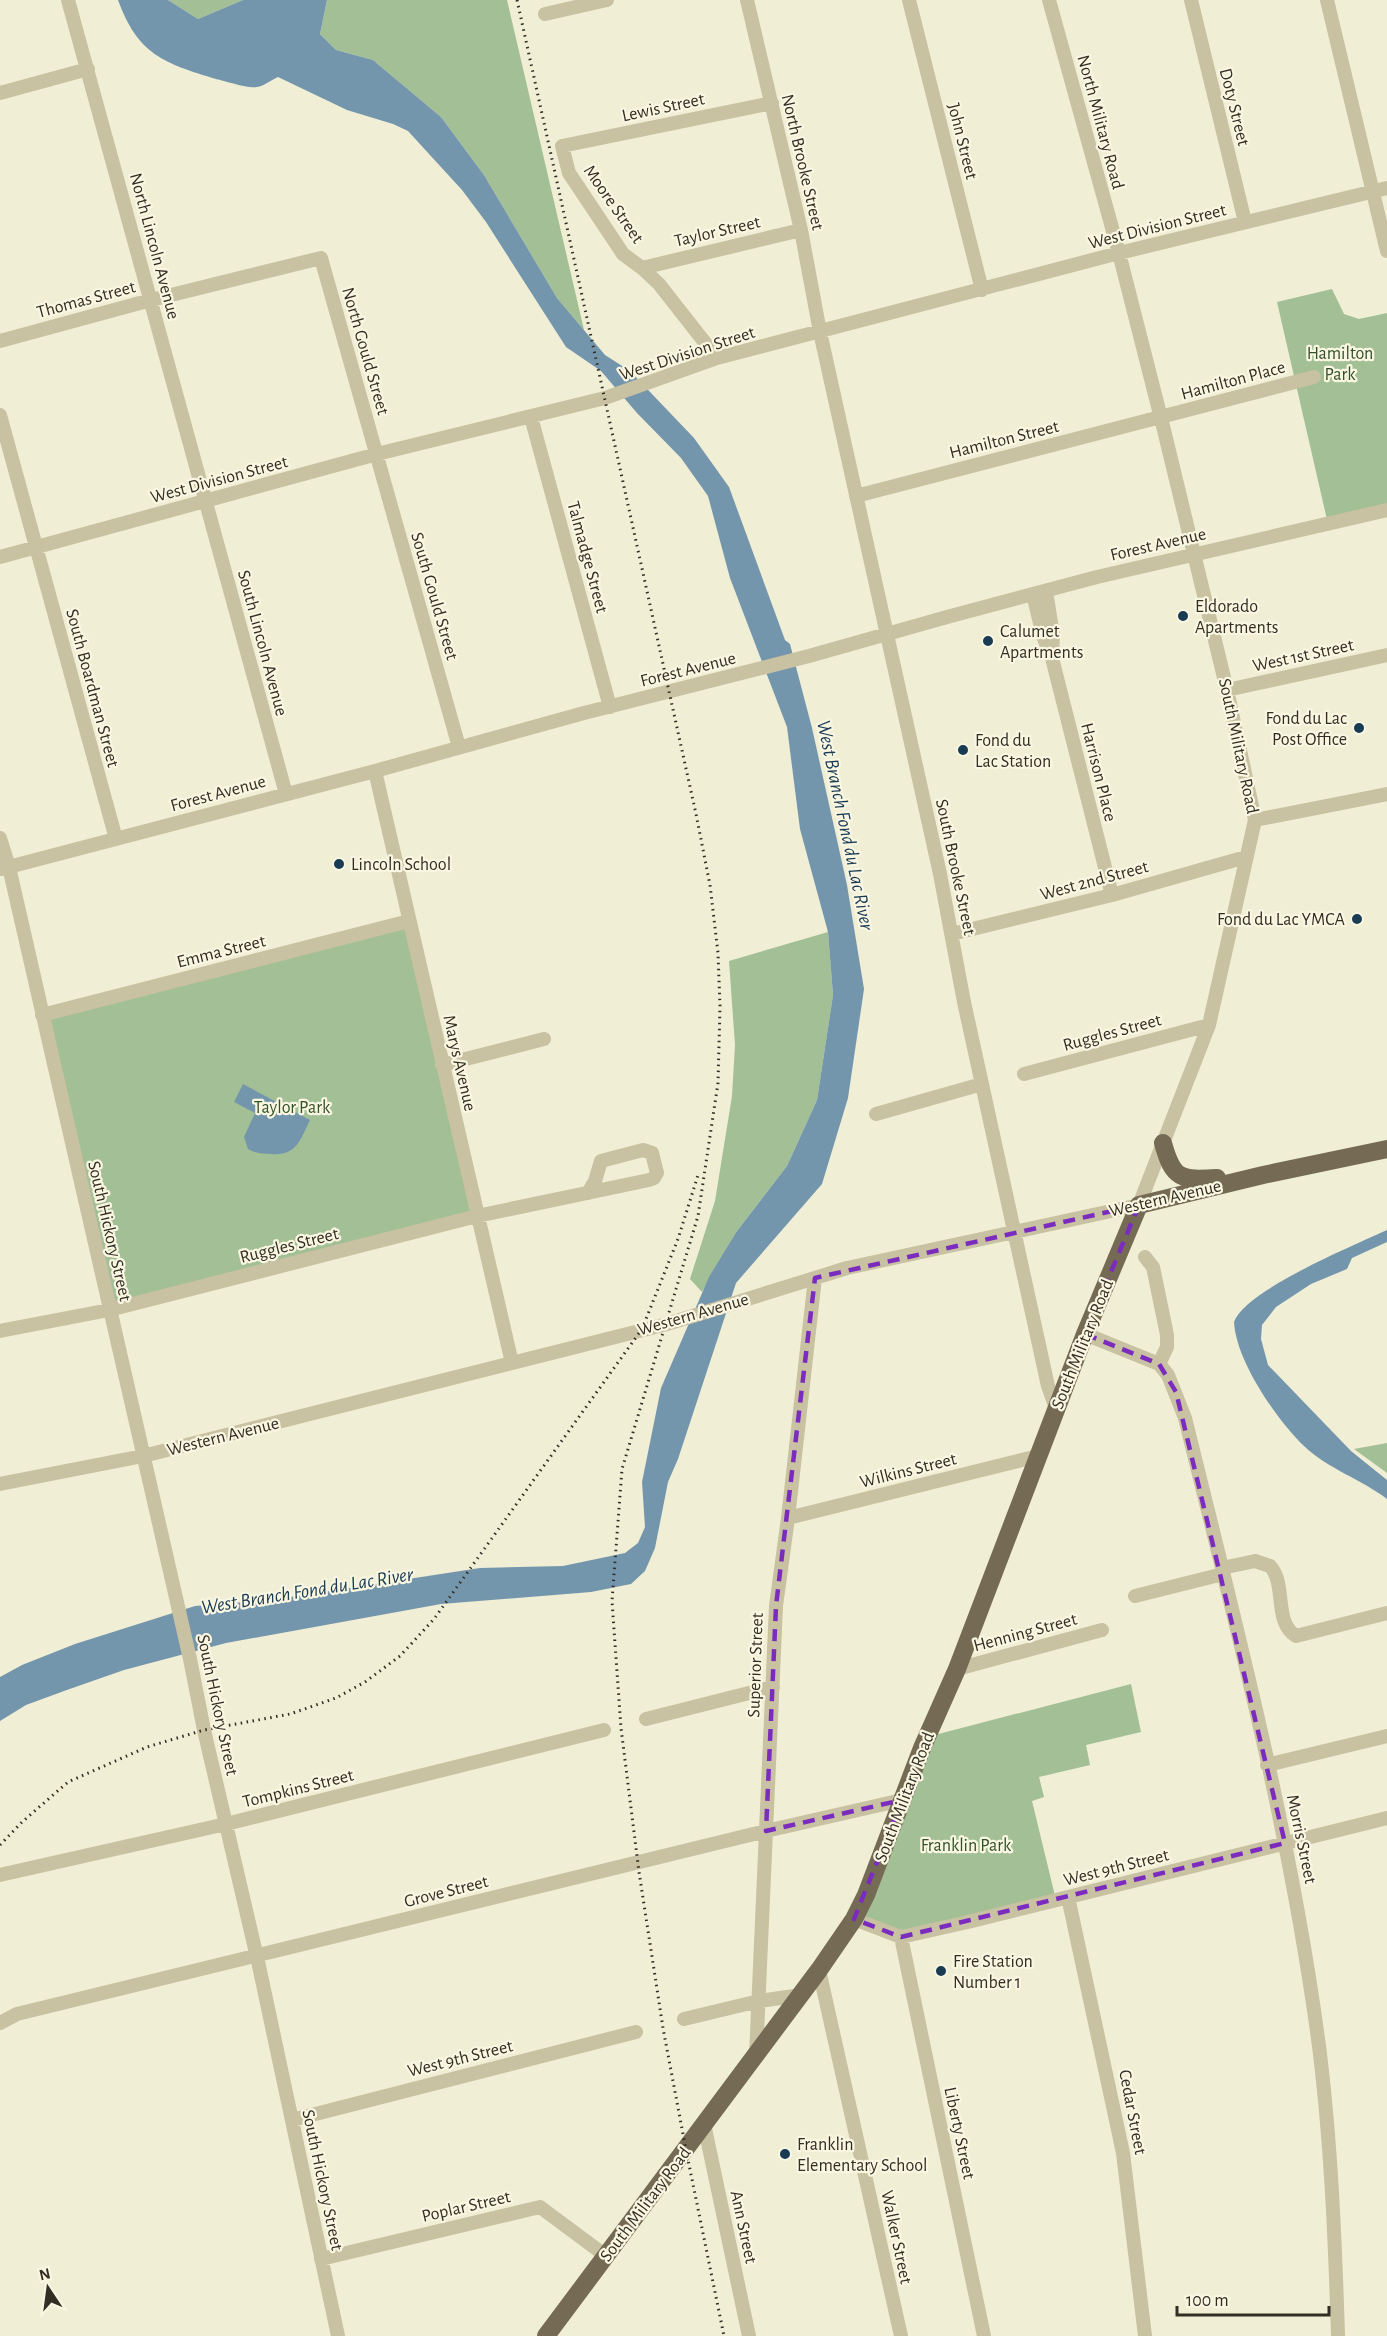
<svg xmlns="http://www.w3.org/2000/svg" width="1387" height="2336" viewBox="0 0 1387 2336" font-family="'Alegreya Sans',sans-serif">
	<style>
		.green { fill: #a2bf96 }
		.water { fill: #7496ad }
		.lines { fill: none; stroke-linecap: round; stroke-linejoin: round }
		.minor { stroke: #c8c1a2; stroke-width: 14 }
		.major { stroke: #756b55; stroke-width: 18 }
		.rail { stroke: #332e24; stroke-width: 3; stroke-dasharray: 1.5 4.5; stroke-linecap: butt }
		.marked { fill: none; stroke: #7b2cbf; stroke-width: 4.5; stroke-dasharray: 12 8; stroke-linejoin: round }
		.poi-dot { fill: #1a3b54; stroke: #f9f6e1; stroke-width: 2 }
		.labels { text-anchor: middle; stroke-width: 4.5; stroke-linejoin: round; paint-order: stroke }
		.street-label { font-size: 18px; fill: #332e24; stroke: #f9f6e1 }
		.park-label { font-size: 18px; fill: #335128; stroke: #f9f6e1 }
		.poi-label { font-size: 18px; fill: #332e24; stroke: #f9f6e1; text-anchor: start }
		.water-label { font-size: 20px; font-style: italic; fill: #1a3b54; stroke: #f9f6e1 }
	</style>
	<rect width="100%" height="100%" fill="#f0eed5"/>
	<path class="green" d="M168 0H243L198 19Z
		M327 0H507L584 330 557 298 484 175 441 117 373 60 336 50 320 34Z
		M1332 289 1344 314 1359 319 1387 313V510L1328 524 1277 302Z
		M409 921 477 1216 109 1310 42 1015Z
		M828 932 833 995 817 1100 787 1166 737 1231 702 1292 690 1279 715 1201 732 1096 735 1045 729 961Z
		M1387 1443V1473L1354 1449Z
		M1131 1684 1141 1732 1086 1745 1090 1765 1039 1777 1044 1797 1032 1801 1056 1900 901 1937 854 1919 927 1737Z"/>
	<path class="water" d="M118 0H168L198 19 243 0H327L320 34 336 50 373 60 441 117 484 175 557 298 605 355 630 371 694 438 729 487 785 640 790 644 812 728 847 885 864 989 848 1098 822 1184 736 1283 678 1459 668 1482 655 1548 645 1571 631 1584 591 1592 441 1604 226 1643 124 1670 64 1691 26 1705 0 1721V1677L22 1665 75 1644 195 1606 271 1600 480 1568 563 1566 625 1553 638 1543 645 1527 642 1482 661 1388 709 1277 737 1231 787 1166 817 1100 833 995 828 932 800 829 787 727 730 578 708 496 681 458 637 413 601 371 566 347 486 222 462 190 408 131 393 124 347 110 278 77C271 80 264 86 257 87 249 89 225 81 216 79 164 63 138 55 118 0Z
		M243 1084 310 1120C300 1140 297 1156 271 1154 262 1154 254 1153 248 1149L244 1137 255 1113 234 1102Z
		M1387 1230V1242L1352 1258 1347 1269 1311 1284 1276 1307 1262 1325 1261 1339 1268 1365 1351 1451 1387 1480V1499C1361 1479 1328 1469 1304 1446 1277 1420 1236 1361 1234 1322 1245 1290 1355 1245 1387 1230Z"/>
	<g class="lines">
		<path class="minor" d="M68 0 286 794
			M747 0 801 230 820 332 940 874 964 1002 1048 1386 1056 1408
			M909 0 982 290
			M1191 0 1245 222
			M1327 0 1387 251
			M545 14 607 0
			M0 93 88 69
			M642 268 801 230
			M0 341 151 300 321 258 459 747
			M717 358 659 284 642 268 623 254 569 173 562 146 772 103
			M0 415 116 839
			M531 417 610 707
			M856 496 1314 377
			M0 557 377 454 605 398 717 358 1119 253 1387 188
			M1046 591 1053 635 1052 653
			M1033 594 1043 636 1052 658 1112 895
			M1227 690 1387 655
			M375 771 512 1363
			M1255 820 1387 794
			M0 838 9 867 190 1659 204 1730 259 1966 338 2336
			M1 869 375 771 584 713 809 656 947 617 1097 577 1387 510
			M952 934 1112 895 1246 857
			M42 1015 409 921
			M442 1065 544 1039
			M1024 1074 1209 1025
			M876 1114 982 1084
			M1145 1257 1153 1267 1167 1335V1347L1159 1364
			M0 1331 109 1310 477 1216 649 1180 654 1178 657 1173 652 1153 643 1150 601 1161 595 1181 588 1193
			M1085 1334 1159 1364 1168 1375 1185 1418C1236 1625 1291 1834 1319 2046 1331 2142 1335 2239 1338 2336
			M0 1484 143 1456 667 1324 847 1268 1139 1205 1209 1025 1255 820 1227 690 1163 426 1119 253 1049 0
			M788 1518 1038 1456
			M1222 1568 1255 1561 1270 1566C1287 1584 1273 1622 1296 1636L1387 1613
			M1135 1596 1223 1574
			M957 1669 1102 1630
			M646 1719 773 1687
			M1267 1765 1387 1736
			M0 1875 226 1824 604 1730
			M1068 1897 1123 2153 1145 2336
			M854 1919 901 1937 972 1921 1387 1818
			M901 1937 984 2336
			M819 1970 901 2336
			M684 2019 759 2001 801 1995
			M0 2023 17 2014 766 1831 902 1800
			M756 2056 776 1606 788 1518 815 1278
			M292 2120 636 2032
			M704 2124 749 2336
			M321 2259 540 2207 606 2256"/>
		<path class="major" d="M1163 1143C1173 1180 1181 1180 1217 1178
			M546 2336 819 1970 854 1919 866 1895 922 1748 957 1669 1085 1334 1139 1205 1263 1175 1387 1149"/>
		<path class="rail" d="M517 0 696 814 710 885 718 953 720 1006 718 1083 698 1216 622 1469 612 1601 621 1728 639 1872 663 2028 686 2150 724 2336
			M0 1845 22 1822 68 1782 147 1747 204 1730 290 1714 336 1698 365 1682 400 1656 434 1619 642 1329 678 1239 698 1175"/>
	</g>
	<path class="marked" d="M1139 1205 1085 1334 1159 1364 1176 1392 1285 1843 901 1937 854 1919 902 1800 766 1831 776 1606 815 1278Z"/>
	<g class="poi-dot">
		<circle cx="1183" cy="616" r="6"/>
		<circle cx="988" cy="641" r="6"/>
		<circle cx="1359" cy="728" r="6"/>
		<circle cx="963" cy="750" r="6"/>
		<circle cx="339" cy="864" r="6"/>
		<circle cx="1357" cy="919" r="6"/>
		<circle cx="941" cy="1971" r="6"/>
		<circle cx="785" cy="2154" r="6"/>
	</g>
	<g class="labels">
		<g class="street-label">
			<text transform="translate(663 107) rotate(-12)" y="6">Lewis Street</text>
			<text transform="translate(1235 107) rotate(76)" y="6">Doty Street</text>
			<text transform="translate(1101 122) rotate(75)" y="6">North Military Road</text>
			<text transform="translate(963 141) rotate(76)" y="6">John Street</text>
			<text transform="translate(803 162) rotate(77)" y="6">North Brooke Street</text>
			<text transform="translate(614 204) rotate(55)" y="6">Moore Street</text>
			<text transform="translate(1157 226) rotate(-14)" y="6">West Division Street</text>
			<text transform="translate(717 231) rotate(-13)" y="6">Taylor Street</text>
			<text transform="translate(155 246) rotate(75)" y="6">North Lincoln Avenue</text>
			<text transform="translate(86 299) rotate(-15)" y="6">Thomas Street</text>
			<text transform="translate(366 351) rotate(74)" y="6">North Gould Street</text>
			<text transform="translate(687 353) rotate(-18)" y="6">West Division Street</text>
			<text transform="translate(1233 380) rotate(-15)" y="6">Hamilton Place</text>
			<text transform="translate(1004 439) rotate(-14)" y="6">Hamilton Street</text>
			<text transform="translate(219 479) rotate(-15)" y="6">West Division Street</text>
			<text transform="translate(1158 544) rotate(-13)" y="6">Forest Avenue</text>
			<text transform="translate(588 557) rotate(75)" y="6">Talmadge Street</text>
			<text transform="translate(435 596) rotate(74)" y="6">South Gould Street</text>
			<text transform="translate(263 643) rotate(75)" y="6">South Lincoln Avenue</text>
			<text transform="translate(1303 655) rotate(-12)" y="6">West 1st Street</text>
			<text transform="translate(688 669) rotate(-14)" y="6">Forest Avenue</text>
			<text transform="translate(93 688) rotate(75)" y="6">South Boardman Street</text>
			<text transform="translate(1239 746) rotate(78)" y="6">South Military Road</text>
			<text transform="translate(1099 772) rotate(76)" y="6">Harrison Place</text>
			<text transform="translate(218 793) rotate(-15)" y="6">Forest Avenue</text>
			<text transform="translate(956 867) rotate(78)" y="6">South Brooke Street</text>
			<text transform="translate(1094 880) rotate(-15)" y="6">West 2nd Street</text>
			<text transform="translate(221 951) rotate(-14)" y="6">Emma Street</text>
			<text transform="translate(1112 1032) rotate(-15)" y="6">Ruggles Street</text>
			<text transform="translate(460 1063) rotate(77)" y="6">Marys Avenue</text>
			<text transform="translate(1165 1198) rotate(-13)" y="6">Western Avenue</text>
			<text transform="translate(110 1231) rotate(77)" y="6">South Hickory Street</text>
			<text transform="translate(289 1245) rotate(-14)" y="6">Ruggles Street</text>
			<text transform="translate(693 1314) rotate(-16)" y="6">Western Avenue</text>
			<text transform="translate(1082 1344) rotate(-68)" y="6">South Military Road</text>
			<text transform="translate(223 1436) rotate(-14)" y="6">Western Avenue</text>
			<text transform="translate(908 1470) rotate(-14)" y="6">Wilkins Street</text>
			<text transform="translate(1025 1632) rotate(-15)" y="6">Henning Street</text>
			<text transform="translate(755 1665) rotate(-88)" y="6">Superior Street</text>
			<text transform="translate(218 1705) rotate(78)" y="6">South Hickory Street</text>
			<text transform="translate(298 1788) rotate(-14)" y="6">Tompkins Street</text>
			<text transform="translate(904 1797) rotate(-69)" y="6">South Military Road</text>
			<text transform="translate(1302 1839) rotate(78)" y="6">Morris Street</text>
			<text transform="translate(1116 1867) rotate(-14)" y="6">West 9th Street</text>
			<text transform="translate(446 1891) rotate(-14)" y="6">Grove Street</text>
			<text transform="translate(460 2058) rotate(-14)" y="6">West 9th Street</text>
			<text transform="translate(1133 2112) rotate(79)" y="6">Cedar Street</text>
			<text transform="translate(960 2133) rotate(78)" y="6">Liberty Street</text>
			<text transform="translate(323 2180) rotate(78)" y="6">South Hickory Street</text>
			<text transform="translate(645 2204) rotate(-53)" y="6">South Military Road</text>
			<text transform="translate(466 2206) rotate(-13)" y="6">Poplar Street</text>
			<text transform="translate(744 2227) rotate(78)" y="6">Ann Street</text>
			<text transform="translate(897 2237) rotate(78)" y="6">Walker Street</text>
		</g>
		<g class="park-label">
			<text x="1340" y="359">Hamilton<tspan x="1340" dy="21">Park</tspan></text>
			<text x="292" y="1113">Taylor Park</text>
			<text x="966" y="1851">Franklin Park</text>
		</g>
		<g class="poi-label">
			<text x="1195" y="612">Eldorado<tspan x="1195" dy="21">Apartments</tspan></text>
			<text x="1000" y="637">Calumet<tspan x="1000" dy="21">Apartments</tspan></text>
			<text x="1347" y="724" text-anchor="end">Fond du Lac<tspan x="1347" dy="21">Post Office</tspan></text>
			<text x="975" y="746">Fond du<tspan x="975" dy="21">Lac Station</tspan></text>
			<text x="351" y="870">Lincoln School</text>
			<text x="1345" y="925" text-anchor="end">Fond du Lac YMCA</text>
			<text x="953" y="1967">Fire Station<tspan x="953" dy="21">Number 1</tspan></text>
			<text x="797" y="2150">Franklin<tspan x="797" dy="21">Elementary School</tspan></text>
		</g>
		<g class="water-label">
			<text transform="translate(846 825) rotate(78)" y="7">West Branch Fond du Lac River</text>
			<text transform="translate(307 1590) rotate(-9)" y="7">West Branch Fond du Lac River</text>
		</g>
	</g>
	<g transform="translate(48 2288) rotate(347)" stroke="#f9f6e1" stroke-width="4.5" paint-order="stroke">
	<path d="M0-4.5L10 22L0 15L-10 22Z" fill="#332e24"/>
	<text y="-9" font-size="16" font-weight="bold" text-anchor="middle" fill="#332e24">N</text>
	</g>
	<path d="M1177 2306v9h152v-9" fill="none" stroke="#332e24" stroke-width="3"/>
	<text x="1186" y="2306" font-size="18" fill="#332e24" stroke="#f9f6e1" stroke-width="4.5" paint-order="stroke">100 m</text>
</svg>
